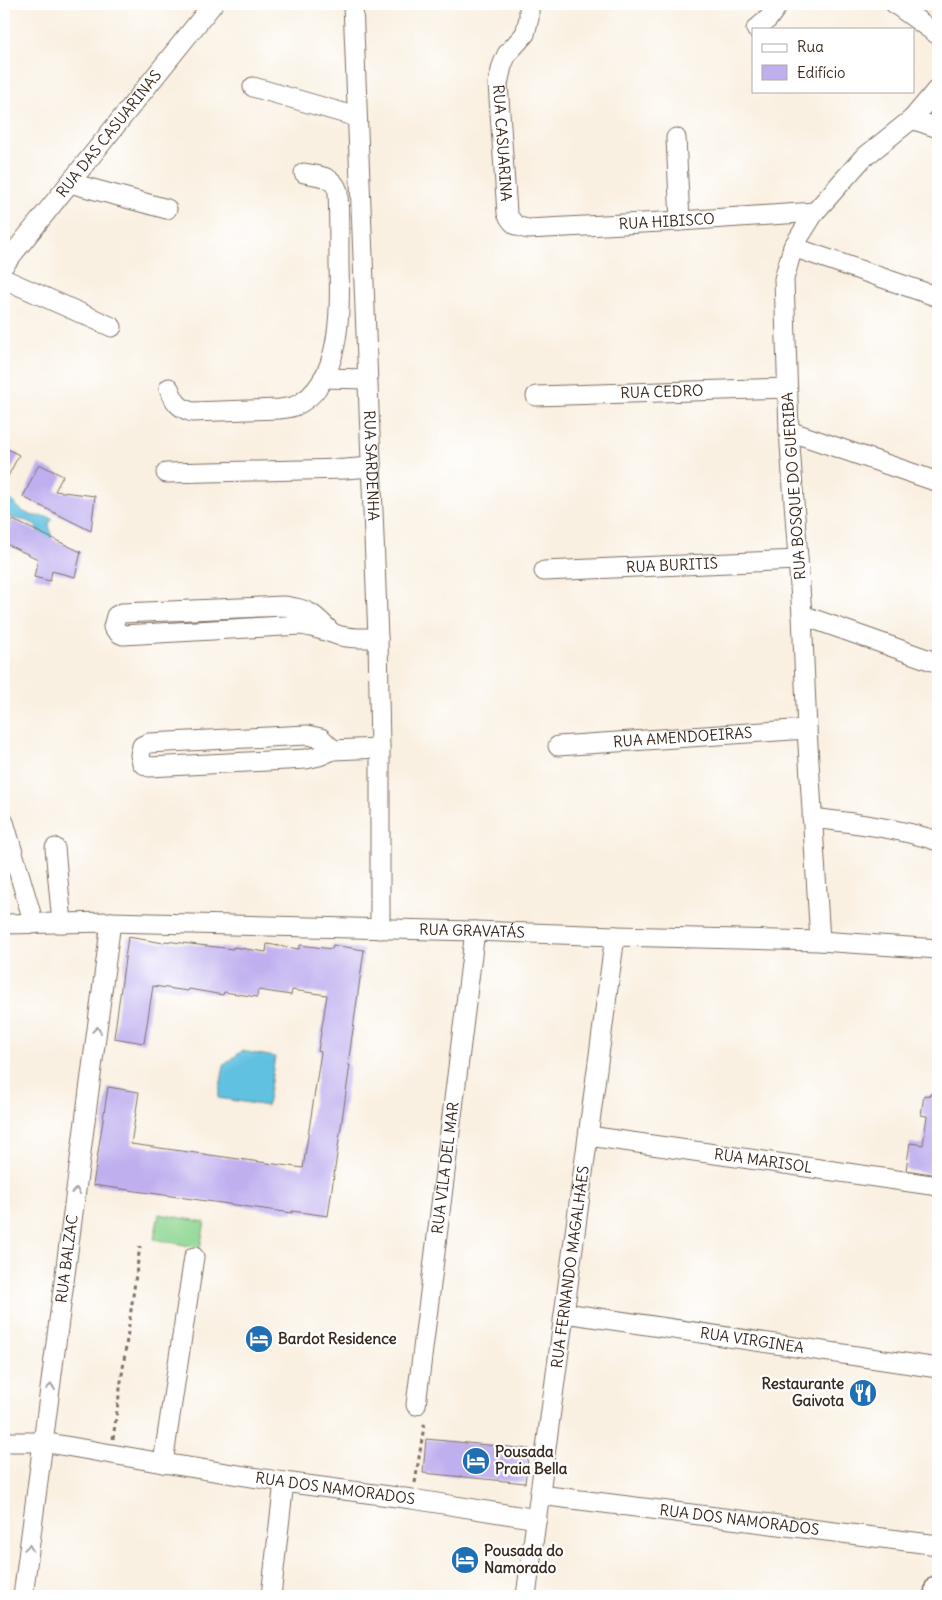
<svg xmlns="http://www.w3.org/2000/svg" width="942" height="1600" viewBox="0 0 942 1600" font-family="Delius,sans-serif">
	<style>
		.green { fill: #8dd590; stroke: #648057 }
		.water { fill: #61c1e0; stroke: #4e767f }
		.building { fill: #bfafef }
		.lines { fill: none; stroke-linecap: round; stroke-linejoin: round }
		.minor-casing { stroke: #7e6f62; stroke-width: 21 }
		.major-casing { stroke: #7e6f62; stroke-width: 28 }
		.path { stroke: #7e6f62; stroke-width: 3; stroke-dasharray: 4 4; stroke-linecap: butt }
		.minor { stroke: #fff; stroke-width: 19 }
		.major { stroke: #fff; stroke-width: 25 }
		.oneway { stroke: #a79f9a }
		.labels { text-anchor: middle; stroke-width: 4.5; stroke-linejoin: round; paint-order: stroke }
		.street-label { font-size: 15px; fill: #3b2a1e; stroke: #fff }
		.poi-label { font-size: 15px; font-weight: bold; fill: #3b2a1e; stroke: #fff; text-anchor: start }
	</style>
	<rect width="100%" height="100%" fill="#fff"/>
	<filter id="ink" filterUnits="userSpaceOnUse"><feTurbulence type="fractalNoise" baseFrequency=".02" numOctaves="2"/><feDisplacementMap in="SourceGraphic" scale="10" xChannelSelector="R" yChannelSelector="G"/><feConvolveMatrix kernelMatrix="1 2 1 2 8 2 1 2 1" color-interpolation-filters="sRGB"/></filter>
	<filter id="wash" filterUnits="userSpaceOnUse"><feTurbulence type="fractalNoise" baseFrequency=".0096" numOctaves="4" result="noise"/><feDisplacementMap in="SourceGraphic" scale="20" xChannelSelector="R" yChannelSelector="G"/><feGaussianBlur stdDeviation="1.12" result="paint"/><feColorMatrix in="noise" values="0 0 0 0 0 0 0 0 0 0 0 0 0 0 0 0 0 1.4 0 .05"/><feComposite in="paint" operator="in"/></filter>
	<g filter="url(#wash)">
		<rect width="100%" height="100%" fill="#f9f0e1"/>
		<path class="green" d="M159 1214 205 1222 200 1248 154 1239Z"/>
		<path class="water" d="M4 494C13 500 18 510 28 514 37 518 44 515 52 518L49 525 52 536 49 543 40 539C36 514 21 524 4 515Z
			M242 1051 275 1057 267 1106 218 1098 224 1065Z"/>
		<g id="blocks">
			<path class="building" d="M4 447 19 455 4 484Z
				M39 464 63 476 55 491 95 496 91 531 23 497Z
				M13 520 81 552 75 577 52 571 50 581 34 577 38 559 4 543V539Z
				M128 937 164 943 165 941 233 949V947L266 952 267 944 299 949 300 945 332 949 333 945 364 950 348 1065H350L328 1216 292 1211V1213L93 1185 108 1087 139 1092 131 1144 303 1168 321 1052 318 1051 327 995 292 990 291 995 258 990 257 997 224 992 223 995 189 989 188 991 153 986 144 1043 114 1038Z
				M930 1094H938V1175L906 1170 910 1143 923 1145 927 1116 921 1115 924 1095 930 1096Z
				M426 1439 529 1449 525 1483 423 1473Z"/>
		</g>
	</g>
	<g filter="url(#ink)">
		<use href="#blocks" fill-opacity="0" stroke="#7e6f62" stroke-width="1"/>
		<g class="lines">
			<defs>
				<g id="minor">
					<path id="s1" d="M353 4 378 638 380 748V929"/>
					<path id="s2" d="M529 4V18L525 34 507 54 502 66 498 84 507 213C512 224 517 227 528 229L680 221 815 212"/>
					<path d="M895 4 938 35"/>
					<path d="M756 29 768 19 779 4"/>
					<path d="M253 87 357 117"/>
					<path d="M912 119 938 128"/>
					<path d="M676 138 680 221"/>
					<path d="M70 183 167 209"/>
					<path d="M793 247 938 297"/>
					<path id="s3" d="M4 265 213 4"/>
					<path d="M4 279 112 327"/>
					<path d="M323 378 367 379"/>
					<path d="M169 388C174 401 178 408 192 412L280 409C285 408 290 408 295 406 343 384 340 307 339 264 339 240 339 215 338 191 333 176 319 176 304 173"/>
					<path id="s4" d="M536 396 787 388"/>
					<path d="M789 431 938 482"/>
					<path d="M166 473 345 469 372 467"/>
					<path id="s5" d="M544 571 798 560"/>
					<path d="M802 615 938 663"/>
					<path d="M331 632C314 614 309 609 284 606L122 613 116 616 113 627 119 633 123 635 301 625C317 627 327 632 341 636 353 639 366 638 378 638"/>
					<path id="s6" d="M558 746 807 729"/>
					<path d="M333 750 321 738 307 735 149 743 142 746 140 755 142 763 149 767 306 759 319 756 333 750 380 748"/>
					<path d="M812 818C855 823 897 828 938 841"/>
					<path d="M4 822 34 924"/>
					<path d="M55 848 62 923"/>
					<path id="s7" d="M4 924 111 922 475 931 615 936 820 941 938 949"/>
					<path d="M820 941 807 729 802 615 789 431 784 279 793 247 815 212 862 159 912 119 938 88"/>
					<path id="s8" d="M589 1136 938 1186"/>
					<path id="s9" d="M565 1313 938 1368"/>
					<path id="s10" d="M416 1405 475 931"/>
					<path id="s11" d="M4 1442H43L163 1463 284 1482 412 1499 537 1519"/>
					<path d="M163 1463 194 1257"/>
					<path id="s12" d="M540 1495 938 1545"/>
					<path id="s13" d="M23 1596 111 922"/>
					<path d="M271 1596 284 1482"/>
					<path id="s14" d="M526 1596 615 936"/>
				</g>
				<path id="major" d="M937 1596 938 1588"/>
			</defs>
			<use href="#minor" class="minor-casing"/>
			<use href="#major" class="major-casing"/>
			<path class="path" d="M113 1439 140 1246
				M415 1483 425 1420"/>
			<use href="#minor" class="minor"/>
			<use href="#major" class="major"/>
		</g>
		<defs><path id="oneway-chevron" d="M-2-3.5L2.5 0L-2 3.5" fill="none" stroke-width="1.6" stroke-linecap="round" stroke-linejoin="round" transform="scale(1.25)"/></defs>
		<g class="oneway">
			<use href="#oneway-chevron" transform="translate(97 1030) rotate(-82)"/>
			<use href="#oneway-chevron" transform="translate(76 1191) rotate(-83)"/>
			<use href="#oneway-chevron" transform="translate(51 1387) rotate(-83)"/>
			<use href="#oneway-chevron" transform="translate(29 1548) rotate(-82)"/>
		</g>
	</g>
	<defs>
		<symbol id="hotel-disc" viewBox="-11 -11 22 22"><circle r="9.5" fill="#1f6fb2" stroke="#fff"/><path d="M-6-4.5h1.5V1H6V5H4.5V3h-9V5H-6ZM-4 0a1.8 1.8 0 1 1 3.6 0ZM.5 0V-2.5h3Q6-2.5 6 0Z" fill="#fff"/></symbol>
		<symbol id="restaurant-disc" viewBox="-11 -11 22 22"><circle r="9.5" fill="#1f6fb2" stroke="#fff"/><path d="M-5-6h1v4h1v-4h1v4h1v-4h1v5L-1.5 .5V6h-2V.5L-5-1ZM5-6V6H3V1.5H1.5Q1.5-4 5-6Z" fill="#fff"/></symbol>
	</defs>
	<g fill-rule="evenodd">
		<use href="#hotel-disc" x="243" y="1323" width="32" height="32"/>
		<use href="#restaurant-disc" x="847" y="1377" width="32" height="32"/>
		<use href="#hotel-disc" x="460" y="1445" width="32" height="32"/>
		<use href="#hotel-disc" x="449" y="1544" width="32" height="32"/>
	</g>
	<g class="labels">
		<g class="street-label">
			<text dy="5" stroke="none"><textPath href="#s3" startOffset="168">RUA DAS CASUARINAS</textPath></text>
			<text dy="5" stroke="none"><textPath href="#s2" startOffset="148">RUA CASUARINA</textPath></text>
			<text dy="5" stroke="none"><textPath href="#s2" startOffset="385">RUA HIBISCO</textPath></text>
			<text dy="5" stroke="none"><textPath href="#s4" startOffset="126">RUA CEDRO</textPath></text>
			<text dy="5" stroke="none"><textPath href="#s1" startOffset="462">RUA SARDENHA</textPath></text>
			<text transform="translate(794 486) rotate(-94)" y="5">RUA BOSQUE DO GUERIBA</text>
			<text dy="5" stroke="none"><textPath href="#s5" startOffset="128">RUA BURITIS</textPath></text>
			<text dy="5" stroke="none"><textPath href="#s6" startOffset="125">RUA AMENDOEIRAS</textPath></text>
			<text dy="5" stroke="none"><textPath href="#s7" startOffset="468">RUA GRAVATÁS</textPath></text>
			<text dy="5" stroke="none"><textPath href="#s8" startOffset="176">RUA MARISOL</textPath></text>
			<text dy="5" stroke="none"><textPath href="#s10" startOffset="239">RUA VILA DEL MAR</textPath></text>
			<text dy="5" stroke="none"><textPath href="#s13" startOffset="340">RUA BALZAC</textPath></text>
			<text dy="5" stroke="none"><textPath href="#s14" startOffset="332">RUA FERNANDO MAGALHÃES</textPath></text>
			<text dy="5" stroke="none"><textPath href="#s9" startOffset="189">RUA VIRGINEA</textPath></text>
			<text dy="5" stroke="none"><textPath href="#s11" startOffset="335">RUA DOS NAMORADOS</textPath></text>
			<text dy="5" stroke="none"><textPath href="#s12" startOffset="201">RUA DOS NAMORADOS</textPath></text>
		</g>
		<g class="poi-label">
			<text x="278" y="1344">Bardot Residence</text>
			<text x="844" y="1389" text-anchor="end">Restaurante<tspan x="844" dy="17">Gaivota</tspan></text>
			<text x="495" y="1457">Pousada<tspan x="495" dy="17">Praia Bella</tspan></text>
			<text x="484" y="1556">Pousada do<tspan x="484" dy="17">Namorado</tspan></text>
		</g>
	</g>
	<rect width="942" height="1600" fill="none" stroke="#fff" stroke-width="20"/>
	<rect x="752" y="28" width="162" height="65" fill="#ffffff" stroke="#b1aaa5"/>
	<rect x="762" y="44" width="25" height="8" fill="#ffffff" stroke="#b1aaa5"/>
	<text x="797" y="52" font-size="15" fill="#3b2a1e">Rua</text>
	<rect x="762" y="65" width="25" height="15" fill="#bfafef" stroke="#b1aaa5"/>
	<text x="797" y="78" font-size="15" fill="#3b2a1e">Edifício</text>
</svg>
